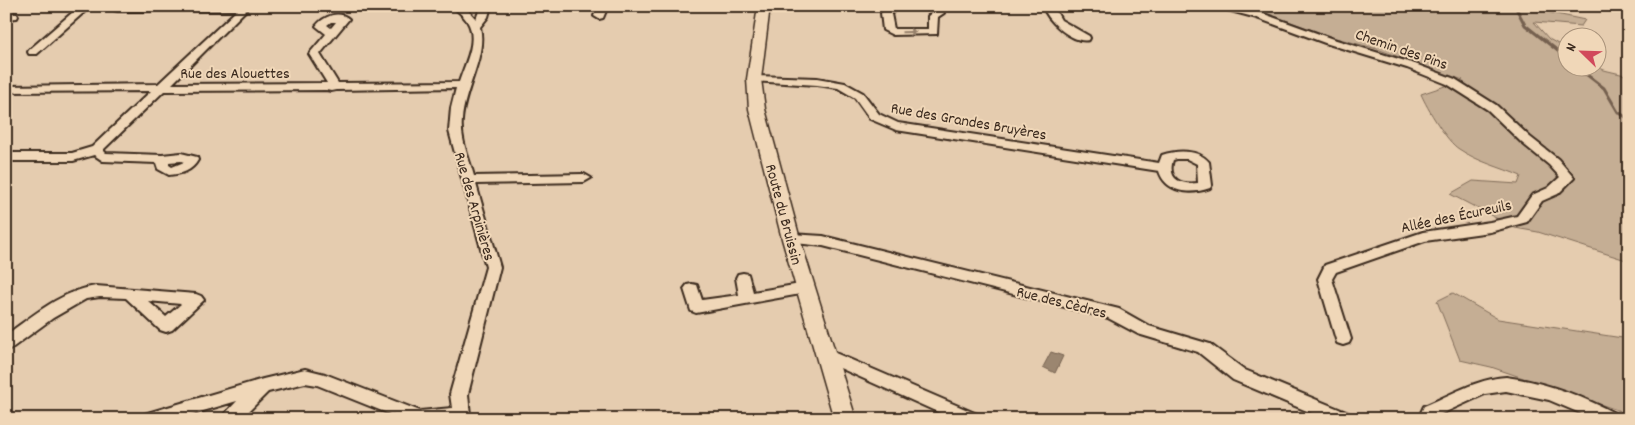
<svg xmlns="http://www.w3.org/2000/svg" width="1635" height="425" viewBox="0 0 1635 425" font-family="Dekko,sans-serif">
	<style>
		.green { fill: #c5ae94; stroke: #806c59 }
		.water { fill: #9b8670; stroke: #75614f }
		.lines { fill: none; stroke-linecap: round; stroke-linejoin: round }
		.stream { stroke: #75614f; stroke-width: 3 }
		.minor-casing { stroke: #3b2a1e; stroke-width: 4 }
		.tertiary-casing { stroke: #3b2a1e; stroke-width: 3 }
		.minor { fill: #f0d7b8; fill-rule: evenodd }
		.tertiary { fill: #f0d7b8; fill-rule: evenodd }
		.oneway { fill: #96806b }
		.labels { text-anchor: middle; stroke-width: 4; stroke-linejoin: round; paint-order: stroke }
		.street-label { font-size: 16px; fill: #3b2a1e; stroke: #f0d7b8 }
	</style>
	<rect width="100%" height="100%" fill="#e5ccaf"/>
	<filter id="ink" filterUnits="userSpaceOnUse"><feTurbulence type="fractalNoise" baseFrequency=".02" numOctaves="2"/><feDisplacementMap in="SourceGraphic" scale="10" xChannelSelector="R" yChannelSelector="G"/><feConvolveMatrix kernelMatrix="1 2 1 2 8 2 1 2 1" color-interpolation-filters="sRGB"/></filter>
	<g filter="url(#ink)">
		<path class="green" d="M1240 6H1518L1585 20 1581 26 1534 22 1549 39 1567 49 1568 68 1598 67 1604 70 1629 76V261L1538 232 1515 228 1450 194 1473 181 1518 184 1521 176C1500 167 1478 162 1459 149 1447 142 1427 108 1421 94L1463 80 1377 49 1332 37 1274 16Z
			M1453 293 1498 319 1629 339V414L1491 367 1460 360 1437 301Z"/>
		<path class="water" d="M1051 352 1063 356 1055 373 1043 367Z"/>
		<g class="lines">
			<path class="stream" d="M1515 6 1525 25 1568 59
				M1578 68 1604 88 1618 112 1629 119"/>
			<defs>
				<path id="minor" d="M80 6H91L37 54H29L28 52 29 50Z
					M114 6H250L172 84 327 83 309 54 326 34 316 26C324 16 339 10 349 19L320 54 338 83 459 82C465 63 479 40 467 21 463 15 457 11 453 6H464L476 19 481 6H491L488 17 480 27C487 56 464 89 462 120 460 139 469 158 474 176L584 174 591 178 584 182 476 184 500 267 468 394 470 415 468 419H402L317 385 305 383 268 392 241 419H220L237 401 176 419H142L145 414 151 412 263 379 305 369 325 374 420 411 452 408 450 394 486 267 449 131 451 108 456 88 336 90 331 91 326 90 164 91 103 150 106 153 162 155 181 153 197 157 198 160C192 171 182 174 169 175L158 169 156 163 103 161 94 155 73 161H6V153H72L92 147 151 91 6 92V86L158 84 237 10 118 11 114 10ZM331 22H336L331 28 327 25ZM181 161 184 162 172 167 169 165V162Z
					M598 6H608L603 18 599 19 594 16Z
					M888 6H899L891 14 894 29H928V16L933 12 931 6H941L944 13 938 17 937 34 893 35 883 30 881 13Z
					M1043 6H1053L1061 20 1089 36 1090 38 1089 40C1073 44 1047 21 1043 6Z
					M1212 6H1235L1264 14 1333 39 1415 64 1455 79 1496 105 1530 137 1558 159 1574 178 1558 194 1542 201 1527 222 1490 232 1425 241 1336 272 1332 279 1351 339 1349 343 1343 345 1337 343 1318 279 1325 265 1423 232 1490 222 1517 216 1532 195 1548 188 1560 177 1549 165 1522 143 1488 110 1447 84 1407 68 1325 43 1257 18Z
					M6 13 17 14 18 16 17 18 6 19Z
					M754 76 817 78 845 83 863 93 879 114 898 123 1159 163 1162 155C1177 150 1198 149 1209 162L1212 185 1210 188C1190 195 1166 193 1159 171L896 130 870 119 855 98 838 88 817 85 750 81 748 79 750 77ZM1177 159H1187L1197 164 1198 183C1181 185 1167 180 1173 160Z
					M791 234 823 236 1119 309 1149 326 1210 344 1245 370 1351 414 1354 419H1326L1233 380 1198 352 1138 334 1108 318 823 246 786 242 784 239 786 236Z
					M743 273 748 274 753 292 806 283 811 284 814 288 811 292 806 293 696 313 691 311 684 289 687 285 692 284 697 285 702 300 739 295 736 278 738 274Z
					M96 286 196 294 201 296 204 300 172 330 166 332 160 330 126 298 100 297 86 299 53 318 12 348 6 350V335C34 315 61 291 96 286ZM148 301 181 304 166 317Z
					M826 349 977 414 980 419H953L820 359 818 355 820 351Z
					M1506 377C1545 382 1582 396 1616 414L1619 419H1594L1549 400 1506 391 1485 394 1437 416 1436 419H1418L1424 406C1451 395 1476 379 1506 377Z"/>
				<path id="tertiary" d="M758 6H770L761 79 765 109 800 239 856 419H834L782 239 749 109 747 79Z"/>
			</defs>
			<use href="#minor" class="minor-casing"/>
			<use href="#tertiary" class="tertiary-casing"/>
			<use href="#minor" class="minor"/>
			<use href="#tertiary" class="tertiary"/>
		</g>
		<defs><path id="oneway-solid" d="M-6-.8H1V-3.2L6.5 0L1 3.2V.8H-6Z" transform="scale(1.25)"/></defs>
		<use class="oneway" href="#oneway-solid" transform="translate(909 32) rotate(-1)"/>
	</g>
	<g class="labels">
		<g class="street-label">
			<text transform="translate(1402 48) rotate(19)" y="6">Chemin des Pins</text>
			<text x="235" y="78">Rue des Alouettes</text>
			<text transform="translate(969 120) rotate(10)" y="6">Rue des Grandes Bruyères</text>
			<text transform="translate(476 206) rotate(74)" y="6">Rue des Arpinières</text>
			<text transform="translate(785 214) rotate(75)" y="6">Route du Bruissin</text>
			<text transform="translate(1456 215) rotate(-12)" y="6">Allée des Écureuils</text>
			<text transform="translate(1062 301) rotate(14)" y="6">Rue des Cèdres</text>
		</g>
	</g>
	<rect width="1635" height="425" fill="none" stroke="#f0d7b8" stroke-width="25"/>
	<rect x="12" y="12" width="1610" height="400" fill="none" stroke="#3b2a1e" stroke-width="2" filter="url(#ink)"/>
	<g transform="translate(1582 52) rotate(293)"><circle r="24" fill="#f0d7b8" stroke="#a8927a"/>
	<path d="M0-4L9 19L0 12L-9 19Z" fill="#d1495b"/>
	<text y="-8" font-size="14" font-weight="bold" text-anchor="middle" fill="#3b2a1e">N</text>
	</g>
</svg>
